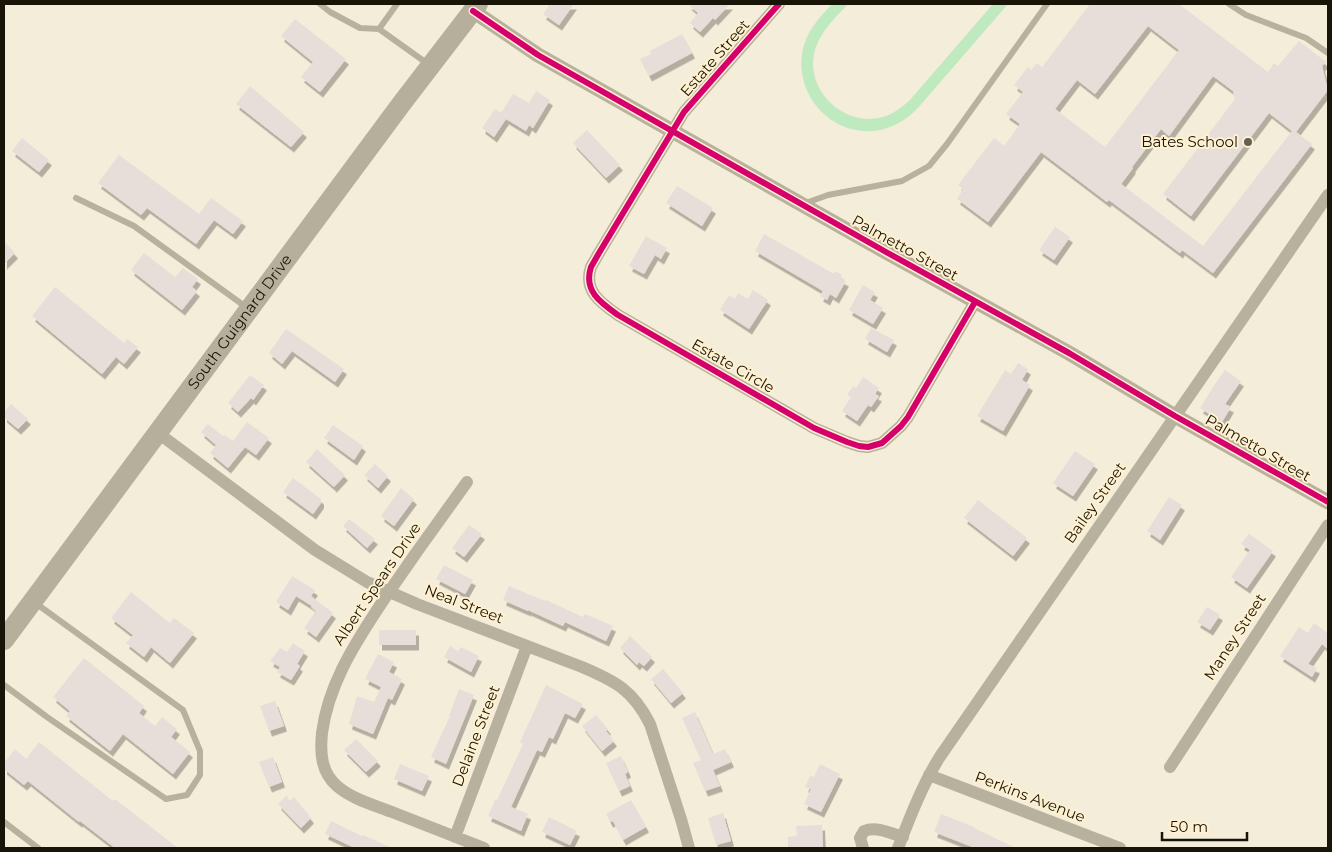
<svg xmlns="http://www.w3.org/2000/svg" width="1332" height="852" viewBox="0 0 1332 852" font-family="Montserrat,sans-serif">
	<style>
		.green { fill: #bfeac0 }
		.building { fill: #e7deda; fill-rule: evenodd; filter: url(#shadow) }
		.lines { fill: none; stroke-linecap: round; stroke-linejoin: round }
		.service { stroke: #b8b19d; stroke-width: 6 }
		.minor { stroke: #b8b19d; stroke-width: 12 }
		.tertiary { stroke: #b8b19d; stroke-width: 15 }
		.trunk { stroke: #b6af9c; stroke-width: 20 }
		.cycleway-casing { stroke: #fff1d0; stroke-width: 9 }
		.cycleway { stroke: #d6006c; stroke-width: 6 }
		.poi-dot { fill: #666052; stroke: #fff1d0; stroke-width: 2 }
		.labels { text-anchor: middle; stroke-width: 4; stroke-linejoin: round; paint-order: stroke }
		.street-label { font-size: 15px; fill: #191408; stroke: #fff1d0 }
		.poi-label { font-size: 15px; fill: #191408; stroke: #fff1d0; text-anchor: end }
	</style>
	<defs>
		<filter id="shadow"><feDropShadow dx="3" dy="5.5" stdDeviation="0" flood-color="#0004"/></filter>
	</defs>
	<rect width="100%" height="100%" fill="#f4edda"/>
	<path class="green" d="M832 4H848C836 17 822 30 816 47 802 87 842 128 883 117 893 114 901 108 909 101L993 4H1008L917 109C905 121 891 129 874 131 827 135 791 89 804 45 809 28 821 16 832 4Z"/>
	<path class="building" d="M550 4H574L559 25 543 14Z
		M688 4H730L715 20 713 18 700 32 690 23 698 13Z
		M1090 4H1179L1268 72 1274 63 1278 66 1299 41 1326 62 1322 66 1328 90 1296 132 1312 144 1213 273 1182 250 1180 253 1109 200 1107 202 1041 152 988 222 957 199 963 189 958 185 994 138 1004 146 1020 124 1006 114 1023 92 1014 85 1028 67 1031 70 1037 63 1042 67ZM1148 26 1179 50 1105 147 1055 109 1077 80 1095 94ZM1213 76 1233 91 1235 99 1163 194 1191 216 1269 113 1292 131 1203 246 1121 184 1133 168 1132 167 1161 129 1169 136Z
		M295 19 346 59 320 92 301 77 313 62 281 36Z
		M682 34 692 53 649 76 640 59 651 54 650 51Z
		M250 86 304 132 291 147 236 104Z
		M536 91 550 100 533 128 529 125 526 131 506 119 494 137 482 128 495 109 501 113 513 94 529 103Z
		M587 130 620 165 606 178 573 143Z
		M22 138 49 160 39 172 12 151Z
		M119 155 199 214 211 198 243 221 233 234 214 220 196 244 147 208 141 215 98 183Z
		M677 186 713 208 702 226 666 203Z
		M1055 227 1070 237 1054 260 1039 250Z
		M764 234 834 274 835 271 842 275 840 278 846 281 836 298 830 294 827 300 820 296 823 291 755 251Z
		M646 236 667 248 661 259 655 255 644 274 629 266Z
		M4 241 15 253 4 264Z
		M144 253 175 277 183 268 198 279 192 287 197 291 182 310 131 270Z
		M863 285 875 292 870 300 883 308 873 324 849 310Z
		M55 287 124 343 127 339 138 347 124 364 116 357 102 374 32 316Z
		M753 290 768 300 749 329 720 310 729 295 735 299 738 293 748 299Z
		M871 328 894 340 887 352 865 339Z
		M286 329 344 369 335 382 292 351 282 364 269 353Z
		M1018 363 1028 369 1022 380 1030 385 1003 431 977 416 1005 370 1011 374Z
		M1225 370 1241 381 1225 404 1231 407 1222 422 1200 408 1213 387Z
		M250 375 264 385 253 400 251 398 238 412 228 403Z
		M863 377 879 388 875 394 879 396 871 407 868 405 857 421 842 411 851 397 847 395 853 386 856 388Z
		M11 404 28 419 18 429 4 417V412Z
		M247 422 269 438 256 455 245 447 228 468 210 453 216 445 201 432 208 424 223 436 225 435 233 441Z
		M333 425 363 446 354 460 324 438Z
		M317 449 345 475 334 487 306 462Z
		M1075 451 1095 464 1073 496 1053 483Z
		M375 464 388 476 378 488 364 475Z
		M293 478 321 499V503L313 514 283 492Z
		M401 488 414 499 394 526 381 516Z
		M1169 497 1182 505 1160 540 1147 531Z
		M978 500 1027 538 1013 556 964 518Z
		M349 519 375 539 367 548 343 526Z
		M469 525 482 534 464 557 452 548Z
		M1249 534 1273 551 1247 588 1231 577 1250 550 1241 544Z
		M444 565 473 580 465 594 436 579Z
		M292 576 315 590 311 596 333 613 316 637 304 628 316 611 311 607 312 606 296 596 288 610 276 602Z
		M509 586 545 601 546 600 583 617 585 614 613 626 606 641 565 622 563 626 528 610V611L503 600Z
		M131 592 170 623 174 618 194 633 170 663 151 647 144 657 126 643 133 635 111 618Z
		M1207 607 1220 615 1210 630 1197 622Z
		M1314 623 1328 633V649L1322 644 1308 664 1317 668 1312 677 1280 656 1299 627 1308 633Z
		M379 630H416V645H379Z
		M630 636 652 657 644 666 639 662 637 665 620 648Z
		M293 643 305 651 297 664 300 666 291 680 277 672 280 667 270 661 280 648 287 652Z
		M450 646 458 651 461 647 479 656 471 672 444 657Z
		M378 654 394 662 389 672 402 679 392 700 388 698 373 734 349 724 357 696 374 702 381 687 365 679Z
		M84 658 144 706 139 713 155 726 162 717 177 729 171 737 190 752 173 774 123 734 110 751 66 716 70 711 53 697Z
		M663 669 683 693 671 703 651 679Z
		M546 685 583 704 575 718 565 713 553 739 549 737 542 752 537 750 511 807 528 814 521 831 488 816 495 800H497L523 744 520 742Z
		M459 689 474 695 446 764 431 757 450 716H449Z
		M275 701 284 726 269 731 260 706Z
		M695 712 713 754 725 749 731 762 713 770 720 786 705 791 693 763 701 760 682 718Z
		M596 715 608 729 606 731 614 741 602 751 582 726Z
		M356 739 378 761 366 772 344 750Z
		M39 742 113 801 115 799 178 848H115L80 821 79 822 28 781 24 785 4 769V763L15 749 26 759Z
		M621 756 628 772 625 774 630 786 619 791 606 763Z
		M273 757 282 782 269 787 259 762Z
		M400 764 429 776 422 791 394 779Z
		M820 764 840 774 821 812 804 804 811 789 805 787 810 776 814 777Z
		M287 795 289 802 294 797 311 818 301 828 278 804Z
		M631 800 646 827 623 840 613 821 610 822 606 814Z
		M723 813 731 841 716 845 708 818Z
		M941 814 974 827V828L1016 848H975L934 832Z
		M549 817 577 831 570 845 542 832Z
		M331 821 362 836 363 835 392 848H355L325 834Z
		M822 825 823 848 788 847V837L797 836 796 826Z"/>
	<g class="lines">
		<path class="service" d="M320 4 330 12 360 28 379 29
			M397 4 379 29 428 64
			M1229 4 1246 15 1306 38 1328 53
			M76 198 134 226 246 307
			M803 204 828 195 902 181 929 166 947 144 1047 4
			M4 685 47 717 166 799 187 795 200 775V751L183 710 34 602
			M4 822 38 848"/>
		<path class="minor" d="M779 4 684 112 599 253 591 267C583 291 601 303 618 315L814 428 847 442 859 446 868 447 882 443 901 426 908 417 975 302
			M158 433 315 550 367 582 417 604 582 667C615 681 633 690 650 724L681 819 689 848
			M467 482C450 506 433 529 416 553 403 572 390 590 377 610 352 648 328 687 322 733 320 753 321 772 337 786 352 799 374 805 392 812 423 824 453 836 484 848
			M1170 767 1328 525
			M929 775 1120 848
			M455 837 527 646
			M863 848 860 838 864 831C877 826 890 833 903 837
			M898 848C910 817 922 786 939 758L1328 195"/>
		<path class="tertiary" d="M473 11 538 55 886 252 1069 353 1175 416 1328 502"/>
		<path class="trunk" id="s1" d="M4 640 402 103 478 4"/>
		<defs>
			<path id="cycleway" d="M779 4 684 112 599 253 591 267C583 291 601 303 618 315L814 428 847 442 859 446 868 447 882 443 901 426 908 417 975 302
				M473 11 538 55 886 252 1069 353 1175 416 1328 502"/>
		</defs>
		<use href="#cycleway" class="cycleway-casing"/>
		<use href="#cycleway" class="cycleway"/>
	</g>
	<circle class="poi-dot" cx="1248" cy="142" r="5"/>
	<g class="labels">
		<g class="street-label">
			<text transform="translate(715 58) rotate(-49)" y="5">Estate Street</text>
			<text transform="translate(905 248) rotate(29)" y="5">Palmetto Street</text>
			<text dy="5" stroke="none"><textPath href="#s1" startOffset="396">South Guignard Drive</textPath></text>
			<text transform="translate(733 366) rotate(30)" y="5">Estate Circle</text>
			<text transform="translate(1258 448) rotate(30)" y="5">Palmetto Street</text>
			<text transform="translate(1095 503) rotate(-55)" y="5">Bailey Street</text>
			<text transform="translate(377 584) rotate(-56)" y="5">Albert Spears Drive</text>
			<text transform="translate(464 604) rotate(21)" y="5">Neal Street</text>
			<text transform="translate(1235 637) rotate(-57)" y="5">Maney Street</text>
			<text transform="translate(476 736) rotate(-69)" y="5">Delaine Street</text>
			<text transform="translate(1030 797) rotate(21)" y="5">Perkins Avenue</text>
		</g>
		<g class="poi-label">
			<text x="1238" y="147">Bates School</text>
		</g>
	</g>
	<rect width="1332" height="852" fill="none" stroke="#191408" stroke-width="10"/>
	<path d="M1162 832v8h85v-8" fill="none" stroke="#191408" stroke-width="2.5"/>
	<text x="1170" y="832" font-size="15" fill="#191408" stroke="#fff1d0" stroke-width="4" paint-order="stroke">50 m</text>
</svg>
